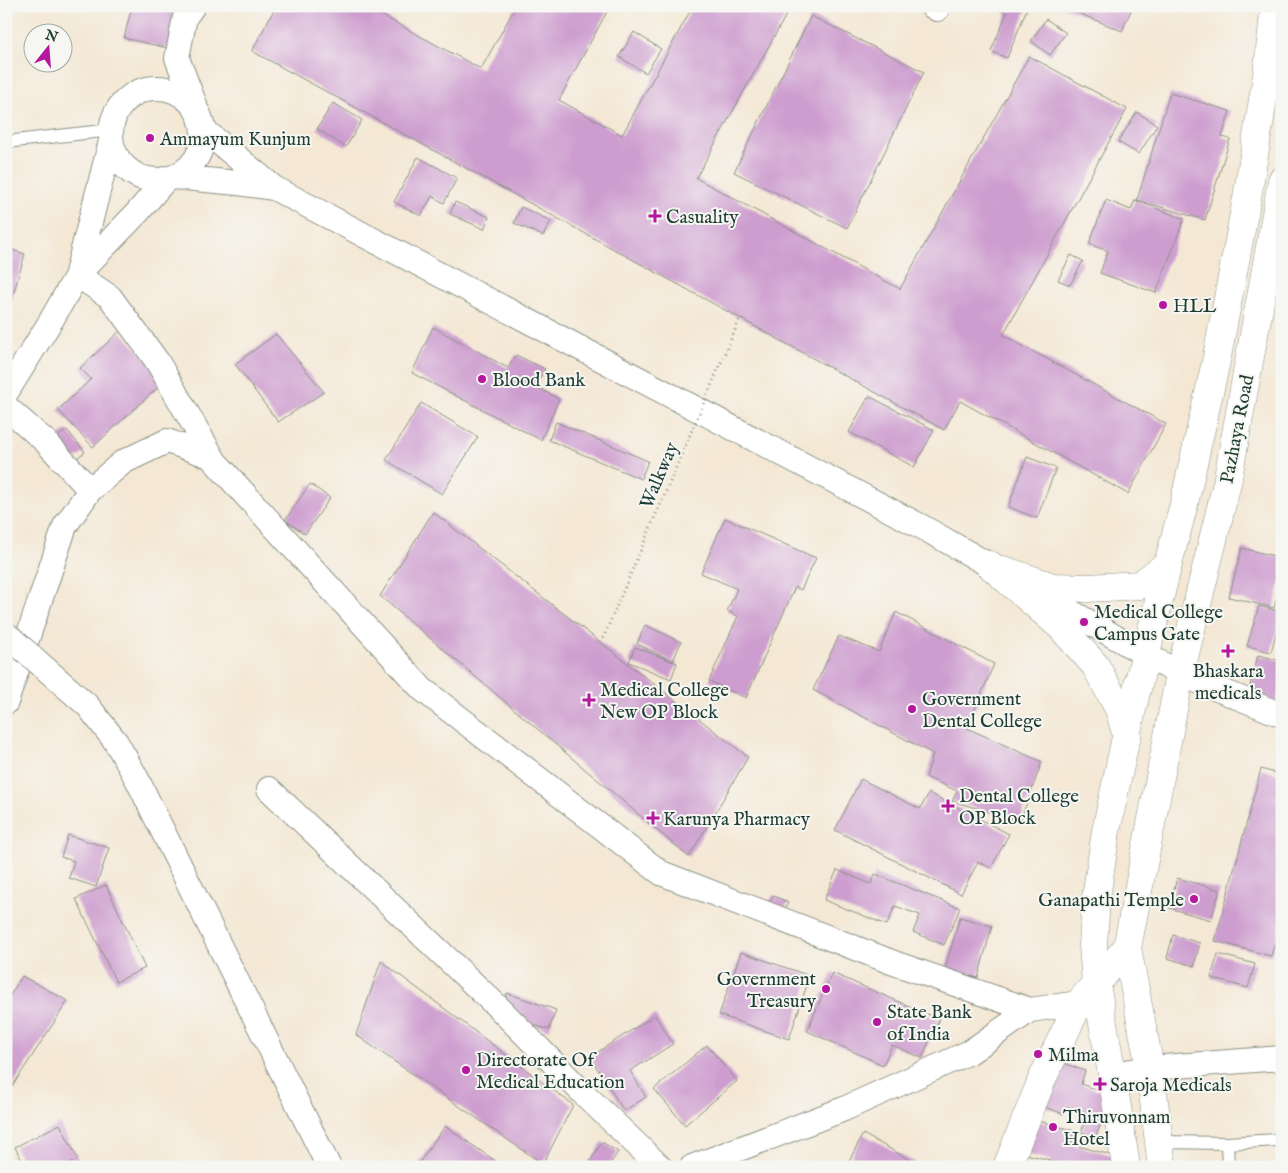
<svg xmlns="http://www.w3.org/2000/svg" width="1288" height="1173" viewBox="0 0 1288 1173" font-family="'IM FELL English',serif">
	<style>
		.building { fill: #cd9dcf }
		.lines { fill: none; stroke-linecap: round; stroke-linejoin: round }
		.service-casing { stroke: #8a9284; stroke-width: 14 }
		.minor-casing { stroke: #8a9284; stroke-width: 26 }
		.secondary-casing { stroke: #8a9284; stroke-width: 29 }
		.primary-casing { stroke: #8a9284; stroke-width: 29 }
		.service { stroke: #fff; stroke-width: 12 }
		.minor { stroke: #fff; stroke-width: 24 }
		.secondary { stroke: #fff; stroke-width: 28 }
		.primary { stroke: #fff; stroke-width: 28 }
		.minor-bridge-casing { stroke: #8a9284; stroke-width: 26; stroke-linecap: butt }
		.path-bridge { stroke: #8a9284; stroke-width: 3; stroke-dasharray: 1 4; stroke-linecap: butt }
		.minor-bridge { stroke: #fff; stroke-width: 24 }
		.poi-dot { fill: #b5179e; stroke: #f6f6f2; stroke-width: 2 }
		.labels { text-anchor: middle; stroke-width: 4; stroke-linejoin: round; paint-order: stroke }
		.poi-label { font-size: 19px; fill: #1f3d34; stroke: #f6f6f2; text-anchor: start }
		.street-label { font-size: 19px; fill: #1f3d34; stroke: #f6f6f2 }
	</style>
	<rect width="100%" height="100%" fill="#f6f6f2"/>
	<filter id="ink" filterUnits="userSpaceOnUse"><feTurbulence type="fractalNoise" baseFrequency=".02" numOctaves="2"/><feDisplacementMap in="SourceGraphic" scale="10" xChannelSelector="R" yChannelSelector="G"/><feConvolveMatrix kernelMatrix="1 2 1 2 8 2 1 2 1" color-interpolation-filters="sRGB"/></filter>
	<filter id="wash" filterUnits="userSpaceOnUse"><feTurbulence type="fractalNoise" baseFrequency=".0096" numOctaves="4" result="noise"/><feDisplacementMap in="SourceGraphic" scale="20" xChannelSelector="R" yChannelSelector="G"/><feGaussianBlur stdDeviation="1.12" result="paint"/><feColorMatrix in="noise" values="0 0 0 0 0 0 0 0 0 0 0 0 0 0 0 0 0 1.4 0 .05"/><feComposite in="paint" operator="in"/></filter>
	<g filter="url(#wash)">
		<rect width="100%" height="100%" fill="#f4e8d5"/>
		<g id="blocks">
			<path class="building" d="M132 6 155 12 157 6H179L176 50 124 38Z
				M276 6H374L372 10 481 69 516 6H610L559 100 622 135 693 6H791L696 178 900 289 1029 56 1127 109 1003 335 1166 424 1128 494 960 401 944 430 252 51Z
				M991 6H1028L1007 58 991 51 1007 13Z
				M1061 6H1133L1122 31Z
				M811 16 924 72 847 228 734 172Z
				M1046 19 1066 33 1050 55 1031 41Z
				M634 32 661 49 646 73 619 57Z
				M1170 93 1230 111 1222 137 1230 139 1205 220 1137 200Z
				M333 103 362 120 346 147 317 129Z
				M1137 112 1157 125 1139 154 1118 142Z
				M418 157 457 178 444 203 432 196 421 216 394 202Z
				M1106 200 1131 210 1135 200 1184 219 1156 293 1100 273 1108 251 1089 244Z
				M455 202 489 217 484 229 450 214Z
				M521 207 551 221 543 236 514 223Z
				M6 248 25 254 7 315H6Z
				M1071 255 1083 261 1070 285 1058 280Z
				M433 327 508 368 516 355 545 369 535 386 559 399 541 440 412 373Z
				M120 331 166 380 93 447 58 410 91 379 80 368Z
				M276 334 324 392 278 422 235 364Z
				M869 396 934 430 914 467 849 432Z
				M421 403 478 437 442 494 386 460Z
				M556 422 648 461 641 479 549 440Z
				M67 430 85 452 73 461 56 438Z
				M1027 457 1056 468 1037 518 1008 507Z
				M310 484 330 498 305 534 285 520Z
				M433 512 748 757 689 857 380 596Z
				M725 518 816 558 801 590 795 587 746 698 709 681 738 616 727 611 737 589 701 573Z
				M1242 548 1282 558V577L1274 608 1229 597Z
				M1259 606 1282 612 1271 652 1247 646Z
				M896 612 994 664 967 728 1042 762 1020 821 952 801 957 791 926 777 933 754 813 690 839 636 879 652Z
				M645 625 681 642 673 661 637 644Z
				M635 647 677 663 671 679 629 662Z
				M1258 655 1282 661V679L1276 704 1247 697Z
				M1261 769 1282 775V918L1271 956 1215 941Z
				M861 779 920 809 929 793 1009 834 991 868 978 862 961 894 835 830Z
				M68 835 109 848 96 887 69 878 74 861 61 857Z
				M837 870 871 884 875 874 960 908 944 945 913 932 920 915 895 906 887 925 824 900Z
				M1177 878 1220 890 1211 920 1169 908Z
				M106 885 145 968 116 982 76 899Z
				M773 895 788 903 781 916 766 908Z
				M960 917 992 926 978 978 945 969Z
				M1173 935 1200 943 1194 966 1167 958Z
				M741 952 810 976 789 1039 719 1015Z
				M1218 954 1255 964 1248 988 1211 978Z
				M381 961 573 1105 543 1164 356 1035Z
				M832 973 939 1019 922 1058 892 1045 883 1065 807 1031Z
				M22 976 68 1001 6 1096V1002Z
				M507 993 556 1010 549 1030 500 1014Z
				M655 1015 673 1044 630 1071 646 1097 624 1111 590 1057Z
				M707 1045 737 1081 685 1125 654 1089Z
				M1064 1063 1085 1071 1081 1084 1111 1095 1096 1137 1081 1132 1088 1114 1067 1107 1064 1114 1036 1104Z
				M1032 1119 1075 1131 1071 1144 1118 1157 1115 1167H1049L1050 1160 1022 1153Z
				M60 1124 78 1159 63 1167H25L15 1147Z
				M445 1126 504 1167H416Z
				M863 1134 923 1167H861L849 1161Z
				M602 1142 618 1152 608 1167H595L589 1163Z
				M1257 1163 1278 1166 1277 1167H1256Z"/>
		</g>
	</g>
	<g filter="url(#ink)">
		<use href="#blocks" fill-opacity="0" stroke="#8a9284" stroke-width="1"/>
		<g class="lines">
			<defs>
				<path id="service" d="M6 142 111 130
					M1159 1142 1227 1143 1277 1140
					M1227 1143 1228 1167"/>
				<path id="minor" d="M193 6 185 17 177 58 195 105
					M932 6 937 9
					M111 134a46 46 0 1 1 92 0a46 46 0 1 1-92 0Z
					M204 130 274 188 924 528 1180 674 1282 715
					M173 177 238 183 274 188
					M77 273 111 141
					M77 275 110 297 157 361 214 460
					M6 393 52 319 77 275 137 213 167 178
					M6 407 45 441 90 490
					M6 702 65 526 90 490 123 462 167 441 210 456 422 689 661 873 894 963 1030 1010 1079 1003
					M269 789 501 1010 583 1093 660 1167
					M1112 1074 1150 1068 1282 1058
					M692 1167 844 1109 970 1052 1030 1010"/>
				<path id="secondary" d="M990 565 1060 626 1095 665 1119 709 1127 737
					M1003 570 1053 587 1088 588 1140 585 1168 564
					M1007 1167 1043 1077 1079 1003 1127 948"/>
				<path id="primary" d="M1126 1167 1112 1074 1096 984 1093 946 1096 898 1106 831 1132 709 1168 564 1184 504 1217 357 1247 198 1267 75 1275 6
					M1162 1167 1150 1068 1127 948 1180 674 1227 483 1282 181"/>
			</defs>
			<use href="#service" class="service-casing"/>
			<use href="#minor" class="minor-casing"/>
			<use href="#secondary" class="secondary-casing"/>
			<use href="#primary" class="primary-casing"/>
			<use href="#service" class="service"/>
			<use href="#minor" class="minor"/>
			<use href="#secondary" class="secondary"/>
			<use href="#primary" class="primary"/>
			<defs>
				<path id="minor-bridge" d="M6 634 88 706 116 742 137 779 329 1167"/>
			</defs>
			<use href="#minor-bridge" class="minor-bridge-casing"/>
			<path class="path-bridge" d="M601 643 740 318"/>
			<use href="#minor-bridge" class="minor-bridge"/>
		</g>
	</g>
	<g class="poi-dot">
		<circle cx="150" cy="138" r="5"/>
		<path d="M652.5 208.5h5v5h5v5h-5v5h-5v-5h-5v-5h5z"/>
		<circle cx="1163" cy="305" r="5"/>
		<circle cx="482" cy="379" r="5"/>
		<circle cx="1084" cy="622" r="5"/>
		<path d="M1225.5 643.5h5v5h5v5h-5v5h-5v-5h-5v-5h5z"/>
		<path d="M586.5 692.5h5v5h5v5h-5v5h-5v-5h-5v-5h5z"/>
		<circle cx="912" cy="709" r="5"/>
		<path d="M945.5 798.5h5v5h5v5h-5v5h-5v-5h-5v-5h5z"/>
		<path d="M650.5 810.5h5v5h5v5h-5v5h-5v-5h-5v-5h5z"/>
		<circle cx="1194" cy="899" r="5"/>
		<circle cx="826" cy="989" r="5"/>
		<circle cx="877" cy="1022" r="5"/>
		<circle cx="1038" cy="1054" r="5"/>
		<circle cx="466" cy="1070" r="5"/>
		<path d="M1097.5 1076.5h5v5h5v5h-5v5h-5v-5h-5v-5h5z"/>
		<circle cx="1053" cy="1127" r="5"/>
	</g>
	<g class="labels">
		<g class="poi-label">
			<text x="160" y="145">Ammayum Kunjum</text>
			<text x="666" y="223">Casuality</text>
			<text x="1173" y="312">HLL</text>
			<text x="492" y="386">Blood Bank</text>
			<text x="1094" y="618">Medical College<tspan x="1094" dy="22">Campus Gate</tspan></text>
			<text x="1228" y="677" text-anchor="middle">Bhaskara<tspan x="1228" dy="22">medicals</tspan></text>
			<text x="600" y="696">Medical College<tspan x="600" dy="22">New OP Block</tspan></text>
			<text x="922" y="705">Government<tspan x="922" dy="22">Dental College</tspan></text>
			<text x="959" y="802">Dental College<tspan x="959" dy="22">OP Block</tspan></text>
			<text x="663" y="825">Karunya Pharmacy</text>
			<text x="1184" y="906" text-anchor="end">Ganapathi Temple</text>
			<text x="816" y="985" text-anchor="end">Government<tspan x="816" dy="22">Treasury</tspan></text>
			<text x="887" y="1018">State Bank<tspan x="887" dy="22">of India</tspan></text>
			<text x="1048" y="1061">Milma</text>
			<text x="476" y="1066">Directorate Of<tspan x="476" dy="22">Medical Education</tspan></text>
			<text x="1110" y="1091">Saroja Medicals</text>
			<text x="1063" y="1123">Thiruvonnam<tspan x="1063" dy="22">Hotel</tspan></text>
		</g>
		<g class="street-label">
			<text transform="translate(1236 429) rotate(-79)" y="7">Pazhaya Road</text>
			<text transform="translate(658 475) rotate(-67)" y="7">Walkway</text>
		</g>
	</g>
	<rect width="1288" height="1173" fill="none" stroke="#f6f6f2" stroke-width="25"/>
	<g transform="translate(48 48) rotate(17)"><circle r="24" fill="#f6f6f2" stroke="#a0aca6"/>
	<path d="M0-4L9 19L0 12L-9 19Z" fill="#b5179e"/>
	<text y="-8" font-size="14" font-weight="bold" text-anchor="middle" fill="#1f3d34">N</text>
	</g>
</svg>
